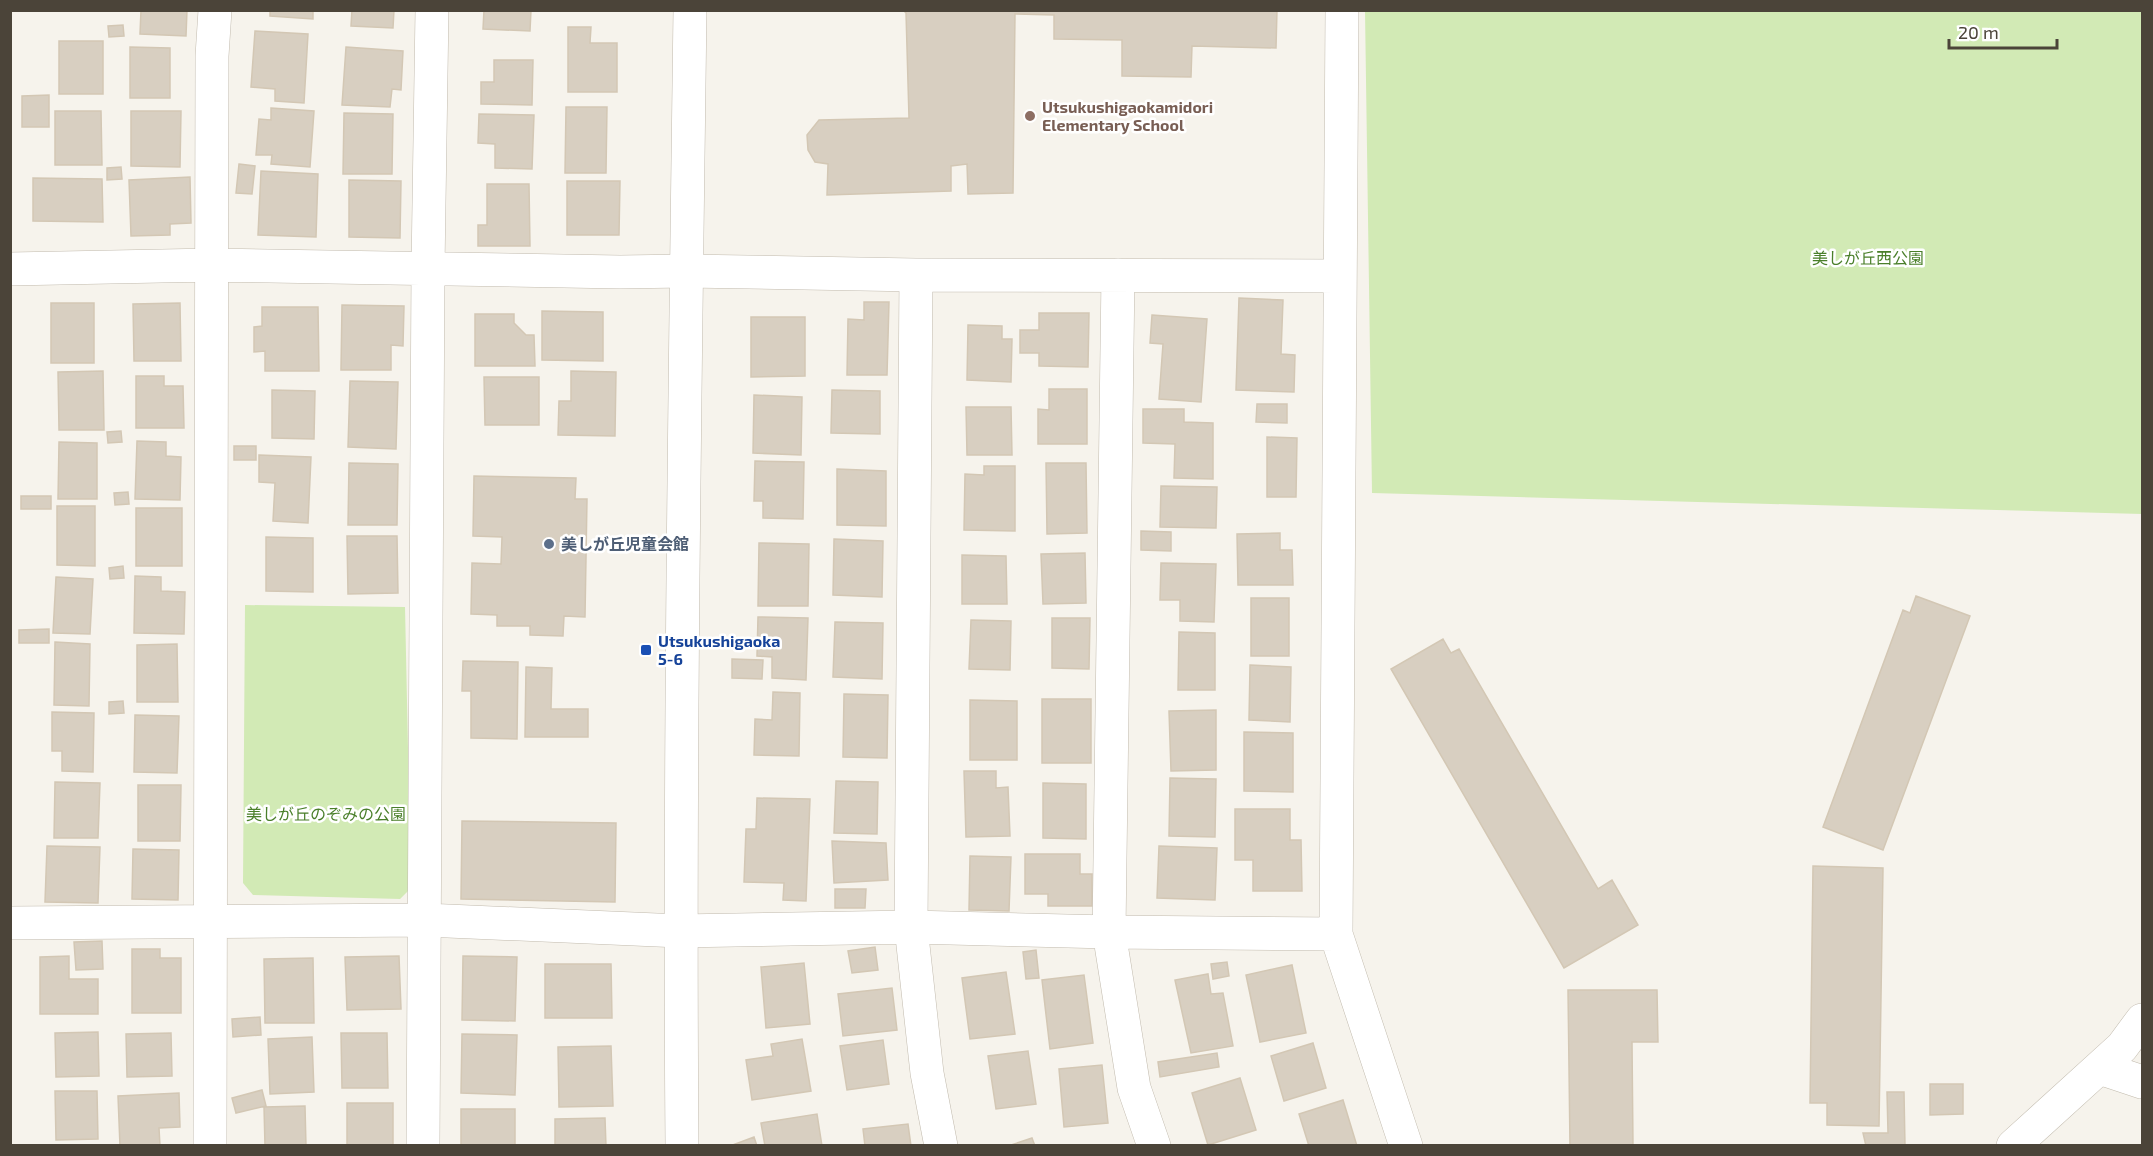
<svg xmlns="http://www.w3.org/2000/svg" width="2153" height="1156" viewBox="0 0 2153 1156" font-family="'Exo 2','Noto Sans JP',sans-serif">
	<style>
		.green { fill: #d2eab5 }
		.building { fill: #d8cfc1; stroke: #d3c7b4; stroke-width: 1.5 }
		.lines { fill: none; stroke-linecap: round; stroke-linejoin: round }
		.minor-casing { stroke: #c2bbae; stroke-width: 34 }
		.tertiary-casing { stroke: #c2bbae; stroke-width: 34 }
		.minor { stroke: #fff; stroke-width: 33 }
		.tertiary { stroke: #fff; stroke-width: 33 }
		.education-dot { fill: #8d6e63; stroke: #fff; stroke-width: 2 }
		.service-dot { fill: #5c6f8a; stroke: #fff; stroke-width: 2 }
		.transit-dot { fill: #1a4fb4; stroke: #fff; stroke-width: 2 }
		.labels { text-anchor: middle; stroke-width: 5; stroke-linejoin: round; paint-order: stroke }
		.education-label { font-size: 16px; font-weight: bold; fill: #785e54; stroke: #fff; text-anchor: start }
		.park-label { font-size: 16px; fill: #4a7f2a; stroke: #fff }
		.service-label { font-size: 16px; font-weight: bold; fill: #4e5e75; stroke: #fff; text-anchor: start }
		.transit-label { font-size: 16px; font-weight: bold; fill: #164399; stroke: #fff; text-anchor: start }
	</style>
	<rect width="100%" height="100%" fill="#f6f3ec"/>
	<path class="green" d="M1365 11H2142V514L1372 493Z
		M245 605 405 607 411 888 400 899 253 895 243 883Z"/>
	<path class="building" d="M141 10H187L186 36 140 34Z
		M270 10H313V19L270 16Z
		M352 10H394L393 28 351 26Z
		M484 10H531L530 31 483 29Z
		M903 10H1277L1276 48 1192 46 1191 77 1122 76V40L1054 39V15L1015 14 1013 193 968 194 967 164 951 166V191L827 195 828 164 815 162 808 150 807 135 819 120 909 118 906 13Z
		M123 25 124 36 109 37 108 26Z
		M568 27H591L590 43H617V92H568Z
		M255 31 308 34 304 103 275 101V89L251 87Z
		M59 41H103V94H59Z
		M130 47 170 48V98H130Z
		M346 47 403 51 401 90 392 89 390 107 342 105Z
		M494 60H533L532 105 481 104V82H494Z
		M49 95V127H22V96Z
		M566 107H607L606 173H565Z
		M271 108 314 111 310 167 271 164 272 155H256L259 119 271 120Z
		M55 111H101L102 165H55Z
		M131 111H181L180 167 131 166Z
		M344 113 393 114 392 174H343Z
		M479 114 534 115 532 169 495 168V144L478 143Z
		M239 164 255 166 252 194 236 193Z
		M121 167 122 179 107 180V168Z
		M261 171 318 174 316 237 258 235Z
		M190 177 191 223 170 224V235L131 236 129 180Z
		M33 178 102 179 103 222 33 221Z
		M349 180 401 181 400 238 349 237Z
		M567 181H620L619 235H567Z
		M487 184H529L530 246H478V225H487Z
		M1239 298 1283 300 1281 354 1295 355 1294 392 1236 390Z
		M864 302H889L887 375H847L848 319 864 320Z
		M51 303H94V363H51Z
		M180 303 181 361H134L133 304Z
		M342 305 404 306 403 346 391 345V370H341Z
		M262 307H318L319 371H265V351L254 352V327L262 326Z
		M542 311 603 312V361L542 360Z
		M1039 313H1089L1088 367 1039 366V353H1020V330H1039Z
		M475 314H514V323L526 335H534L535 366H475Z
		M1152 315 1207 319 1201 402 1159 399 1163 344 1150 343Z
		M751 317H805V376L751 377Z
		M968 325 1002 326V339H1012L1011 382 967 380Z
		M103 371 104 430H59L58 372Z
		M571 371 616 372 615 436 558 435 559 401H571Z
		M136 376H164V386H183L184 428H136Z
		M484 377H539V425H485Z
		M350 381 398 382 396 449 348 447Z
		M1049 389H1087V444H1038V409L1049 410Z
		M272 390 315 391 314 439 272 438Z
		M832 390 880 391V434L831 433Z
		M754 395 802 397 801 455 753 453Z
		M1257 404H1287V423L1256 422Z
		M966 407H1011L1012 455H967Z
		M1143 409H1184V422L1213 423V479L1174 478 1175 444 1143 443Z
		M121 431 122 442 108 443 107 432Z
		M1267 437 1297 438 1296 497H1267Z
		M137 441 166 442V456L181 457 180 500 135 499Z
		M59 442 97 443V499H58Z
		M234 446H256V460H234Z
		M259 455 311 457 308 523 273 521 275 483 259 482Z
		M755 461 804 462 803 519 763 518V501H754Z
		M349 463 398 464 397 525H348Z
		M1046 463H1086L1087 533 1047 534Z
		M984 466H1015V531L964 530 965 474 984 475Z
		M837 469 886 471V526L837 525Z
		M474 476 576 478 575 499H587L585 617 564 616 563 636 530 635V626H497V615L471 614 472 563 501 564 502 537 473 536Z
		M1161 486 1217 487 1216 528 1160 527Z
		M128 492 129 504 115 505 114 493Z
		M21 496H51V509H21Z
		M57 506H95V566L57 565Z
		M136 508H182V566H136Z
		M1141 531 1171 532V551L1141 550Z
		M1280 533V550H1292L1293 585H1238L1237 534Z
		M347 536H397L398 593 348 594Z
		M266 537 313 538V592L266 591Z
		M834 539 883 541 882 597 833 595Z
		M759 543 809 544 808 606H758Z
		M1085 553 1086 603 1043 604 1041 554Z
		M962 555 1006 556 1007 604H962Z
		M1161 563 1216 564 1214 622 1180 621V600H1160Z
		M123 566 124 578 110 579 109 568Z
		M135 576 161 577V591L185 592 184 634 134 633Z
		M56 577 93 579 90 634 53 633Z
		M1916 596 1970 616 1883 850 1823 827 1903 610 1910 613Z
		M1251 598H1289V656H1251Z
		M758 617 808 618 806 680 772 678V657L757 656Z
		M1052 618H1090L1089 669 1052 668Z
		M971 620 1011 621 1010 670 969 669Z
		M835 622 883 623 882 679 833 677Z
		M49 629V643H19V630Z
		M1179 632 1215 633V690H1178Z
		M1443 639 1451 653 1459 649 1598 889 1612 880 1638 925 1564 968 1391 669Z
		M55 642 90 644 89 706 54 705Z
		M177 644 178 702H137V645Z
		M732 659 763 660 762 679 732 678Z
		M463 661 518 662 517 739 471 738V691H462Z
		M1250 665 1291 667 1290 722 1249 720Z
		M526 667 552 668 551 709H588V737H525Z
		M773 692 800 693 799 756 754 755 755 719 772 720Z
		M844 694 888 695 887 758 843 757Z
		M1042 699H1091V763H1042Z
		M970 700 1017 701V760H970Z
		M123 701 124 713 109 714V702Z
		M1216 710V770L1171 771 1169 711Z
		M52 712 94 713 93 772 62 771V751H52Z
		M135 715 179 716 177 773 134 772Z
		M1244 732 1293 733V792L1244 791Z
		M964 771H996V788L1008 787 1010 836 966 837Z
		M1170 778 1216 779 1215 837 1169 836Z
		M836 781 878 782 877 834 834 833Z
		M55 782 100 783 98 838H54Z
		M1043 783 1086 784V839L1043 838Z
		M138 785H181L180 841H138Z
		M757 798 810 799 806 901 783 900 784 883 744 882 746 829H756Z
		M1235 809H1290V840H1301L1302 891H1253V860H1235Z
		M462 821 616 823 615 902 461 899Z
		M832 841 886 843 888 880 834 883Z
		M47 846 100 847 98 903 45 902Z
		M1159 846 1217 848 1215 900 1157 898Z
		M133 849 179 850 178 900 132 899Z
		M1025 854H1080V874H1092V906H1048V894H1025Z
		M970 856 1011 857 1009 911 969 910Z
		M1813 866 1883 868 1879 1126 1827 1125V1103H1810Z
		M835 889H866L865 908H835Z
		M102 941 103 969 76 970 74 942Z
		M875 947 878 970 852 973 848 951Z
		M132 949H160V958H181V1013H132Z
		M1036 950 1039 978 1026 979 1023 952Z
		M69 956V979H98V1014H40V957Z
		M399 956 401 1009 347 1010 345 957Z
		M463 956 517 957 515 1021 462 1020Z
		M313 958 314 1023H265L264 959Z
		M1227 962 1229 976 1213 979 1211 964Z
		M804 963 810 1024 766 1028 761 967Z
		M545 964H611L612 1018H545Z
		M1292 965 1306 1033 1260 1042 1246 975Z
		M1006 972 1015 1034 970 1039 962 978Z
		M1208 974 1211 994 1223 993 1233 1046 1191 1053 1175 980Z
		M1084 975 1093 1043 1050 1049 1042 980Z
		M892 988 897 1030 843 1036 838 994Z
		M1568 990H1657L1658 1042H1632L1633 1146H1570Z
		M260 1017 261 1035 233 1037 232 1019Z
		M98 1032 99 1076 56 1077 55 1033Z
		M171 1033 172 1076 127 1077 126 1034Z
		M341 1033H387L388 1088H342Z
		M462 1034 517 1035 515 1095 461 1093Z
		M312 1037 314 1092 270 1094 268 1039Z
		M802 1039 811 1091 752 1100 746 1060 773 1056 771 1044Z
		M883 1040 889 1084 847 1090 840 1046Z
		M1313 1043 1326 1088 1284 1101 1271 1056Z
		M611 1046 613 1106 559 1107 558 1047Z
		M1028 1051 1036 1104 996 1109 988 1056Z
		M1217 1053 1219 1067 1160 1077 1158 1062Z
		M1102 1065 1108 1123 1064 1127 1059 1069Z
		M1240 1078 1256 1130 1208 1145 1192 1093Z
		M1930 1084H1963V1114L1930 1115Z
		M262 1090 266 1106 236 1113 232 1098Z
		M55 1091H97L98 1139 56 1140Z
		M1887 1092H1904L1905 1146H1866L1863 1133H1888Z
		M179 1093 180 1127 159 1128 160 1146H120L118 1096Z
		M1343 1100 1357 1146H1309L1299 1114Z
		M347 1103H393V1146H347Z
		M305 1106 306 1146H265L264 1107Z
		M461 1109H515V1146H461Z
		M817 1114 822 1146H765L761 1123Z
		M605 1118 606 1146H555V1119Z
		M908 1124 911 1146H865L863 1129Z
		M754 1137 757 1146H730Z
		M1032 1138 1035 1146H1008Z"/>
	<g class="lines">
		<defs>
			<path id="minor" d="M1342 10 1336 934 1406 1146
				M10 269 212 265 620 272 685 271 916 275 1340 276
				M916 275 911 927 927 1073 941 1146
				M1118 275 1109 932 1134 1088 1154 1146
				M10 923 425 920 680 931 911 927 1109 932 1336 934
				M2100 1068 2142 1082
				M210 1146 212 56 215 10
				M423 1146 428 268 432 10
				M2013 1146 2122 1047 2142 1020"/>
			<path id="tertiary" d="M682 1146C679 767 685 389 690 10"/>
		</defs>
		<use href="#minor" class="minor-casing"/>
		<use href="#tertiary" class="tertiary-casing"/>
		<use href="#minor" class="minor"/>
		<use href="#tertiary" class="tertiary"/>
	</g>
	<circle class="education-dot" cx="1030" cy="116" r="6"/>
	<circle class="service-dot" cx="549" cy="544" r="6"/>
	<rect class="transit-dot" x="640" y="644" width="12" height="12" rx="3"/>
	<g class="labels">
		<g class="education-label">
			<text x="1042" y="113">Utsukushigaokamidori<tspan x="1042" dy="18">Elementary School</tspan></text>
		</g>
		<g class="park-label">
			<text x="1868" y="264">美しが丘西公園</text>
			<text x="326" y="820">美しが丘のぞみの公園</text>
		</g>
		<g class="service-label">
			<text x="561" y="550">美しが丘児童会館</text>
		</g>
		<g class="transit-label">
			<text x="658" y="647">Utsukushigaoka<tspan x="658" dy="18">5-6</tspan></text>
		</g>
	</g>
	<rect width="2153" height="1156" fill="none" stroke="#4b4439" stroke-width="24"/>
	<path d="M1949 39v9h108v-9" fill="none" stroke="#4b4439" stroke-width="3"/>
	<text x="1958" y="39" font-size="18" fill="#4b4439" stroke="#ffffff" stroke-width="4.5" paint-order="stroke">20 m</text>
</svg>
